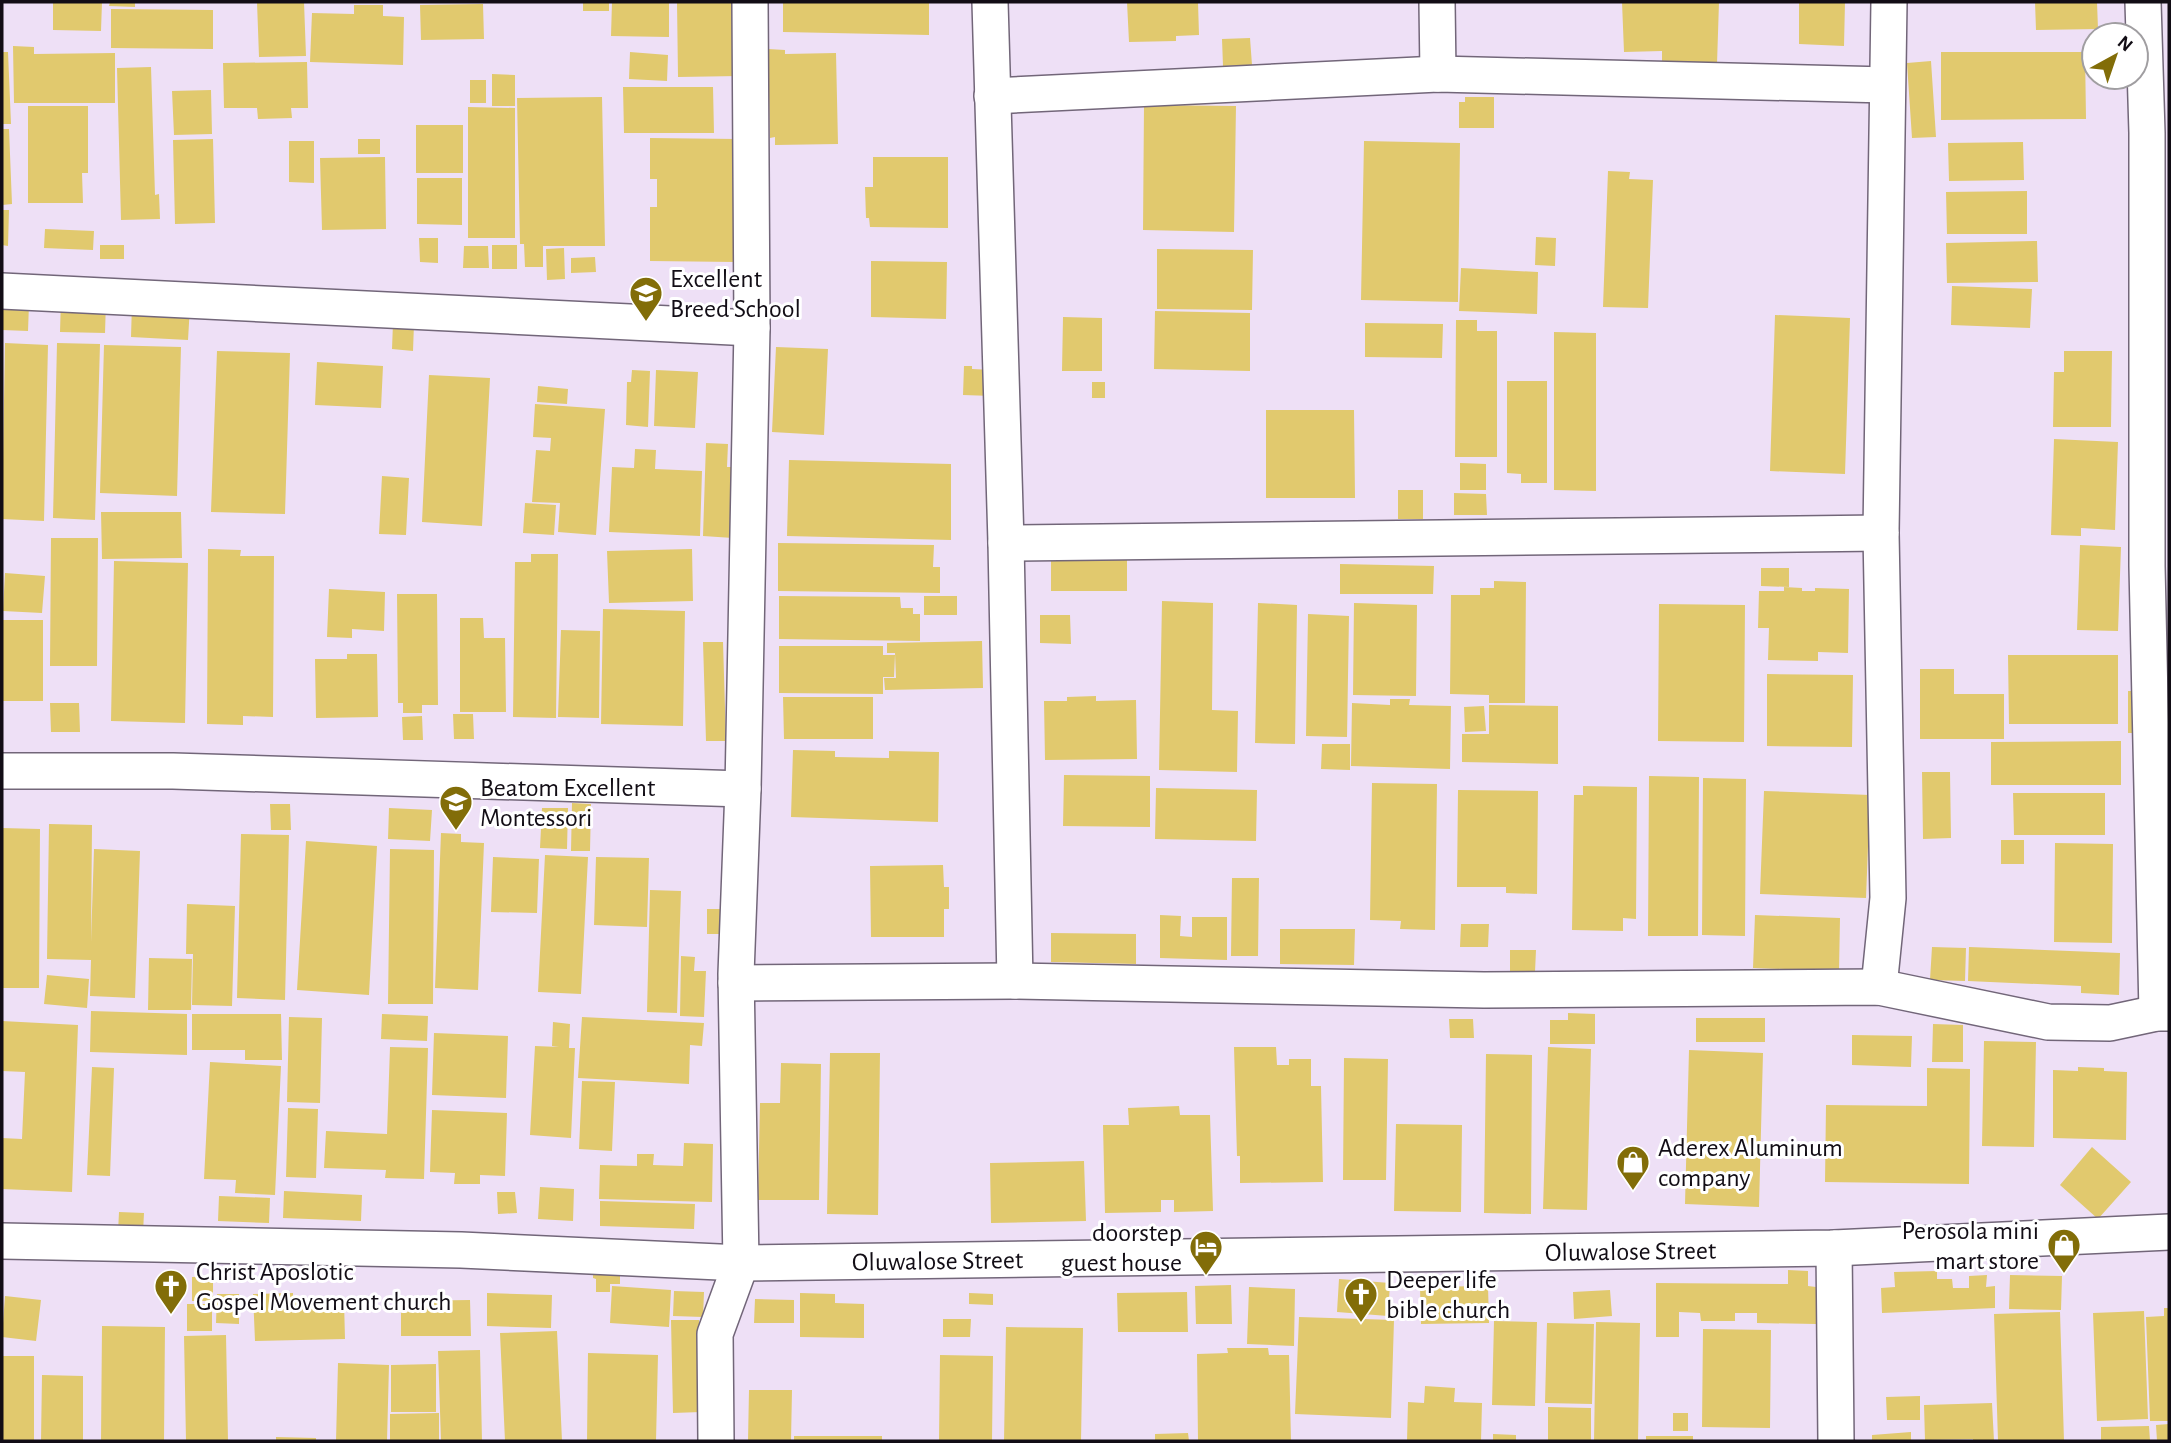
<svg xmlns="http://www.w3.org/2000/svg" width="2171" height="1443" viewBox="0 0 2171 1443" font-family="'Alegreya Sans',sans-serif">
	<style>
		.building { fill: #e1c96e }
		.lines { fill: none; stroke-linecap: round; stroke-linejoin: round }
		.minor-casing { stroke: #726679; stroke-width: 38 }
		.minor { stroke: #fff; stroke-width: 35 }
		.labels { text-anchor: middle; stroke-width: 6; stroke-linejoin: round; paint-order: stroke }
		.poi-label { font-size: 26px; fill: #120d15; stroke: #fff; text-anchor: start }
		.street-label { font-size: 26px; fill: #120d15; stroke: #fff }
	</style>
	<rect width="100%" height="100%" fill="#eee0f6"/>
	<path class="building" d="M53 2H102L101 31 53 30Z
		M110 2H135V7L109 6Z
		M257 2H304L306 56 259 57Z
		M583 2H609V11H583Z
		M612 2H669V37L611 36Z
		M677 2H737L739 76 678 77Z
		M783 2H929V35L783 32Z
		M1127 2H1198L1199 35 1176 36V41L1129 42Z
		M1622 2H1719L1717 64 1662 61V51L1624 52Z
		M1799 2H1845L1844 46 1799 44Z
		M2035 2H2097L2098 29 2036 30Z
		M483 4 484 39 421 40 420 5Z
		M354 5H383V16L404 17 403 65 310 62 312 13 354 14Z
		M111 9 213 10V49L111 48Z
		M1250 38 1252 65 1223 66 1222 39Z
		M13 46 34 47V54L115 53V103H14Z
		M768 49 785 50V54L836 53 838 144 775 145V137L770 138Z
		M2 52H8L11 124H2Z
		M630 52 668 55 667 81 629 79Z
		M1941 52H2085L2086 119 1941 120Z
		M1931 61 1936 137 1912 138 1907 63Z
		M307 62 308 108H291L292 118 258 119 257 108H224L223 63Z
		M151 67 155 195 159 194 160 219 121 220 117 68Z
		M492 74 515 75V106H492Z
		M470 80H486V103H470Z
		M623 87H713L714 133H624Z
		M211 90 212 134 174 135 172 91Z
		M602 97 605 246H543V267H525L524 244H520L517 98Z
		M1465 97H1494V128H1459V102H1465Z
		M1144 105 1236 106 1234 232 1143 230Z
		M28 106H88V173H82L83 203H28Z
		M468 107 515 108V238H468Z
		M416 125H463V173H416Z
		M2 129H9L12 204 2 205Z
		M650 138 737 139 736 262 650 261V207H657V179H650Z
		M213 139 215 223 175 224 173 140Z
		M358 139H380V154H358Z
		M289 141H314V183L289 182Z
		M1364 141 1460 143 1458 302 1361 300Z
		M2023 142 2024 180 1949 181 1948 143Z
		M385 157 386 229 322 230 320 158Z
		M873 157H948V228L870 227 869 218H866L865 187H873Z
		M1608 171 1630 172 1629 179 1653 180 1648 308 1603 307Z
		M417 178H462V225L417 224Z
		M2027 191V234H1947L1946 192Z
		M2 210H9L8 246 2 245Z
		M45 229 94 231 93 250 44 248Z
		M1536 237 1556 238 1555 266 1535 265Z
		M419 238H438V263L420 262Z
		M2037 241 2038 282 1947 283 1946 243Z
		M100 245H124V259H100Z
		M492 245H517V269H492Z
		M464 246H488L489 268H463Z
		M564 248 565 279 547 280 546 249Z
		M1157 249 1253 250 1252 310 1157 309Z
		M595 257 596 272 571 273V258Z
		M871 261 947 262 946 319 871 317Z
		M1461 268 1538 272 1537 314 1459 311Z
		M1952 286 2032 289 2030 328 1951 325Z
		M61 299 106 301 105 333 60 332Z
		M3 303 29 304 28 331 2 330Z
		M132 303 190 306 188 340 131 337Z
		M1155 311 1250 313V371L1154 369Z
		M1775 315 1850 318 1845 474 1770 471Z
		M1063 317 1102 318V371H1062Z
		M1456 320H1477V331H1497V457H1455Z
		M393 323 414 324 413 351 392 349Z
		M1365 323 1443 324 1442 358 1365 357Z
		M1554 332 1596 333V491L1554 490Z
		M5 343 48 345 44 521 2 519Z
		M57 343 100 344 95 520 53 518Z
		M104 345 181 347 177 496 100 493Z
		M776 347 828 349 824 435 772 432Z
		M217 351 290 353 285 514 211 512Z
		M2064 351H2112L2111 427H2053L2054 372H2064Z
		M317 362 383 366 381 408 315 405Z
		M964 366H972V369L993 370 992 396 963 395Z
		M632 370 650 371 648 427 626 425 627 382H631Z
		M656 370 698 372 695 428 654 426Z
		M429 375 490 378 482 526 422 522Z
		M1507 381H1547V483H1521V474L1507 473Z
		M1092 382H1105V398H1092Z
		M538 386 568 389 567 404 537 402Z
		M535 404 605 409 596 535 558 532 560 503 532 502 536 450 550 451 551 438 533 437Z
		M1266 410H1354L1355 498H1266Z
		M2054 439 2118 442 2115 530 2081 528V536L2051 535Z
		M706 443 728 444 727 467H735L733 538 703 536Z
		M635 449 656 450 655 469 702 471 700 536 609 532 612 467 634 468Z
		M789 460 951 464V540L787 536Z
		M1460 463 1486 464V490H1460Z
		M382 476 409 478 406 535 379 534Z
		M1398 490H1423V519H1398Z
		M1454 493 1486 494 1487 515H1454Z
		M525 503 556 505 554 535 523 533Z
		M101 512H181L182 558 102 559Z
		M51 538H98L97 666H50Z
		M778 543 934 545 933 567H940V593L778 591Z
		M2080 545 2121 547 2118 631 2077 630Z
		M208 549 241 550 240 556H274L273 717 243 716V725L207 724Z
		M692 549 693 601 609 603 607 551Z
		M1127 551V591H1051V555Z
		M531 554H558L556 718 513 717 515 562H531Z
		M114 561 188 563 185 723 111 721Z
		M1340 564 1434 566 1433 594H1340Z
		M1761 568H1789V587L1761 586Z
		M5 573 45 576 42 613 3 611Z
		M1494 581 1526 582 1525 703H1489V695L1450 694 1451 595H1480V588H1494Z
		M1784 587 1802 588V591H1815V588L1849 589 1848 653 1818 652V661L1768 660 1769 628H1758L1759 591H1784Z
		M329 589 385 592 384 631 352 629V638L327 637Z
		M397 594H437L438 705H422V713H403V703H398Z
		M779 596 900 597 901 608H913V614H920V641L779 639Z
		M924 596H957V615H924Z
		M1162 601 1213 603 1212 710 1238 711 1237 772 1159 770Z
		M1258 603 1297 605 1295 744 1255 743Z
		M1354 603 1417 605 1416 696 1353 695Z
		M1659 604 1745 605 1744 742 1658 741Z
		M603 609 685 611 683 726 601 724Z
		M1308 614 1349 616 1347 737 1306 736Z
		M1040 615H1070L1071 644 1040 643Z
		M460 618H483L484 638H505L506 712H460Z
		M2 620H43V701H2Z
		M561 630 600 631 599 718 558 717Z
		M982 641 983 688 885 690 884 678H896L895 653H887V643Z
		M703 642H723L726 741H706Z
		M779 646H883V655H895L894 677H883V694L779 693Z
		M347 654H377L378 717 316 718 315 659H347Z
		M2008 655H2118V724H2009Z
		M1920 669H1954V694H2004V739H1920Z
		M1767 674 1853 675 1852 747 1767 746Z
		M2128 691H2147L2148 733H2128Z
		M1096 696V701L1136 700 1137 759 1045 760 1044 701H1067V697Z
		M783 697H873V739H784Z
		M1390 699H1410L1409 705 1451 706 1450 769 1351 766 1352 703 1390 705Z
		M50 703H79L80 732H51Z
		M1489 705 1558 706V764L1462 762V734H1489Z
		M1484 706 1486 731 1465 732 1464 707Z
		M453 714H473L474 739H454Z
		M422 716 423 740H403L402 717Z
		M2121 741V785H1991V742Z
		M1322 744H1350V770L1321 769Z
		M793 750 835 751V757L889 758V751L939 752 938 822 791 817Z
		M1922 772H1950L1951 838 1923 839Z
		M1064 775 1150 776V827L1063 826Z
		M1649 776 1699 777 1698 936H1648Z
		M1703 778 1746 779 1745 936 1702 935Z
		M1372 783 1437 784 1435 930 1400 929 1401 921 1370 920Z
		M1583 786 1637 787 1636 919 1623 918V931L1572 930 1574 795H1583Z
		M1156 788 1257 790 1256 841 1155 839Z
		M1458 790 1538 791 1537 894 1506 893V887H1457Z
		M1764 791 1870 795 1866 898 1760 894Z
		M2013 793H2105V835H2014Z
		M572 803 591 804 590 851H571Z
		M270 804H290L291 830H271Z
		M389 808 432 810 430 841 388 839Z
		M542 808H568L567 849 540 848Z
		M49 824 92 825 91 942 94 849 140 851 135 998 90 996 91 960 47 959Z
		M2 828 40 829 39 988H2Z
		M441 833 461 834V842L484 843 478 990 435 988Z
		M241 834 289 835 285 1000 237 998Z
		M2001 840H2024V864H2001Z
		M306 841 377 846 369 995 297 990Z
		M2055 843 2113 844 2112 943 2054 942Z
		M390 849 434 850 433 1004H388Z
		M545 855 588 857 581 994 538 992Z
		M493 857 539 859 537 913 491 912Z
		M596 857 649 858 647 927 594 925Z
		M943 865 944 887H949V909H944V937H871L870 866Z
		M1232 878H1259L1258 956H1231Z
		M650 890 681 891 677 1013 647 1012Z
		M187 904 235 906 232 1006 192 1005 193 954H186Z
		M707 909H723L722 934H707Z
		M1160 915 1181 916 1180 936 1192 937V917H1227V960L1160 958Z
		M1755 915 1840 918 1839 971 1753 968Z
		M1461 924H1489L1488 947H1460Z
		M1280 929H1355L1354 965 1280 964Z
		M1051 933 1136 934V964L1051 962Z
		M1932 947 1966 948 1965 981 1930 980Z
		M1969 947 2120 953 2119 995 2081 993V986L1968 981Z
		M1510 950H1536L1535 972H1510Z
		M681 956 695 957 694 971H706L704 1017 680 1016Z
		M149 958 192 959 191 1010H148Z
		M47 975 89 979 87 1008 44 1004Z
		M91 1011 187 1014V1055L90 1052Z
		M1568 1013 1595 1014V1044H1550V1020H1568Z
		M192 1014H281L282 1060H245V1050H192Z
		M382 1014 428 1016 427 1041 381 1039Z
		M289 1017 322 1018 320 1103 287 1102Z
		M582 1017 704 1023 702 1046 690 1045 689 1084 578 1078Z
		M1696 1018H1765V1042H1696Z
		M1449 1019H1473L1474 1038H1450Z
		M2 1021 78 1025 72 1192 2 1189V1138L22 1139 25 1072 2 1071Z
		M553 1022 570 1024 569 1048H575L571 1138 530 1135 535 1046 559 1047 552 1046Z
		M1933 1024 1963 1025V1062H1932Z
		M434 1033 508 1036 506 1098 432 1095Z
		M1852 1035 1912 1036 1911 1067 1852 1065Z
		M1984 1041 2036 1042 2034 1147 1982 1146Z
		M390 1047 428 1048 424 1179 385 1178 386 1170 324 1168 326 1131 387 1134Z
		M1234 1047H1276L1277 1065H1289V1059H1311V1086H1321L1323 1182 1240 1183V1156H1237Z
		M1548 1047 1591 1049 1587 1210 1543 1209Z
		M1689 1050 1763 1053 1759 1207 1685 1204Z
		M830 1053H880L878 1215 827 1214Z
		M1486 1054 1532 1055 1531 1214 1484 1213Z
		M1344 1058 1388 1059 1386 1180H1343Z
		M210 1062 281 1066 275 1195 235 1193 236 1180 204 1179Z
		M781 1063 821 1064 819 1200H758L760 1103H780Z
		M92 1067 114 1068 110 1176 87 1175Z
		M2078 1067 2104 1068V1071L2127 1072 2126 1140 2053 1138V1070L2078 1071Z
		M1927 1068 1970 1069 1969 1184 1825 1182 1826 1105 1927 1106Z
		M582 1081 615 1082 612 1151 579 1149Z
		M1179 1106 1180 1115H1210L1213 1211 1174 1212V1200H1161V1212L1105 1213 1103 1125H1129L1128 1108Z
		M288 1108 318 1109 316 1178 286 1177Z
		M432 1110 507 1113 505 1176 480 1175V1184H454L455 1173 430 1172Z
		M1396 1124 1462 1125 1461 1212 1394 1211Z
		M684 1143 713 1144 712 1202 599 1199 600 1165 637 1166V1154H654L653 1165 683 1166Z
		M2092 1147 2131 1182 2098 1219 2060 1185Z
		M1084 1161 1086 1221 991 1223 990 1163Z
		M540 1187 574 1189 573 1221 538 1219Z
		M284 1191 362 1195 361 1221 283 1218Z
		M497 1192H515L517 1213 498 1214Z
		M219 1196 270 1198 269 1223 218 1221Z
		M600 1201 695 1204 694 1229 600 1226Z
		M119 1212 144 1213 143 1233 118 1232Z
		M593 1267 620 1268V1284H610V1292H596V1279L593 1278Z
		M1788 1270 1808 1271V1286L1816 1287V1324L1757 1323V1313H1735V1321H1701L1700 1313 1679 1312V1337H1656V1283L1788 1284Z
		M1937 1271V1279H1952L1953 1288H1969V1276L1987 1275 1986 1287 1995 1286V1308L1882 1313 1881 1288 1895 1287 1894 1272Z
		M2010 1275 2062 1276 2061 1310 2009 1309Z
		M213 1276V1301H192V1277Z
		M1339 1279 1390 1283 1388 1316 1337 1312Z
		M1231 1285 1232 1324H1196L1195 1286Z
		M612 1286 671 1290 669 1327 610 1323Z
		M1488 1286 1489 1323 1421 1324 1420 1287Z
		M1249 1287 1295 1289 1294 1346 1247 1344Z
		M1610 1290 1612 1316 1574 1319 1573 1292Z
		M674 1291 704 1292 703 1317 673 1316Z
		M1187 1292 1188 1332H1118L1117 1293Z
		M293 1293V1302L344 1301 345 1339 255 1341 253 1294Z
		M487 1293 552 1295 551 1328 487 1326Z
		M800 1293 835 1294V1303L864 1304V1338L800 1337Z
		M969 1293 993 1294V1305L969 1304Z
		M217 1294H239V1324L216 1323Z
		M5 1296 41 1300 36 1341 2 1337Z
		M755 1299 794 1300V1323H754Z
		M470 1300 471 1336H401V1301Z
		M187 1304H212V1331H187Z
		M2164 1308H2169V1421H2150L2146 1317 2164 1316Z
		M2144 1311 2148 1419 2097 1421 2093 1313Z
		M2060 1312 2064 1441H1998L1994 1314Z
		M1299 1317 1394 1320 1391 1418 1295 1414Z
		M943 1319H971L970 1337H943Z
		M671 1320H699L701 1412 673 1413Z
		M1494 1321 1537 1322 1535 1406 1492 1405Z
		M1596 1322 1640 1323 1638 1441H1594Z
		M1547 1323 1594 1324 1592 1404 1545 1403Z
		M102 1326 165 1327 164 1441H101Z
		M1006 1327 1083 1328 1081 1441H1004Z
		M1703 1329 1771 1330 1770 1428 1702 1427Z
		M557 1331 562 1441H505L500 1333Z
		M226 1335 228 1441H186L184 1336Z
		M1227 1348H1268L1269 1355H1289L1291 1441H1198L1197 1354 1228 1353Z
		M480 1350 482 1441H441L438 1351Z
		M588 1353 658 1355 656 1441H587Z
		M940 1355 993 1356 992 1441H939Z
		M2 1356H34V1441H2Z
		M338 1363 389 1365 387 1441H336Z
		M436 1364V1412H391V1365Z
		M42 1375 83 1376V1441H41Z
		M1425 1386 1455 1388 1454 1402 1482 1403 1481 1441H1407L1408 1402 1424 1403Z
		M749 1390H792L791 1441H748Z
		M1920 1396V1420H1887L1886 1397Z
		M1992 1403 1994 1441H1973V1439L1925 1440 1924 1405Z
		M1548 1407 1591 1408V1441H1548Z
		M439 1413V1441H390V1414Z
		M1673 1413H1688V1431H1673Z
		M2169 1424V1441H2157L2156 1425Z
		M2149 1426 2150 1441H2101V1427Z
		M1911 1432V1441H1872V1435Z
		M1188 1433 1189 1441H1155V1434Z
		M1493 1434 1516 1435V1441H1493Z
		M794 1436H882V1441H794Z
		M1646 1436H1693V1441H1646Z
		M276 1437 316 1438V1441H276Z"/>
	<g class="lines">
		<defs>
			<g id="minor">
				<path d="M990 2 1006 543 1015 981"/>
				<path d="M1437 2 1438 74"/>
				<path d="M2143 2 2147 133V566L2157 1013"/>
				<path d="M992 96 1438 74 1887 85"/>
				<path d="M2 291 752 328"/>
				<path d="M1006 543 1881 533"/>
				<path d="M2 771H173L743 789"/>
				<path d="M736 983 1015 981 1484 990 1879 987 2048 1022 2110 1023 2157 1013H2169"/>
				<path d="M1879 987 1888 898 1881 533 1889 2"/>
				<path id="s1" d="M2 1241 461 1250 741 1263 1834 1248 2169 1232"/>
				<path d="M1834 1248 1836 1441"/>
				<path d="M716 1441 715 1334 741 1263 736 974 743 789 752 328 750 2"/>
			</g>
		</defs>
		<use href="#minor" class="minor-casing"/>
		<use href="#minor" class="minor"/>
	</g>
	<defs>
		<symbol id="school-pin" viewBox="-11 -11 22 30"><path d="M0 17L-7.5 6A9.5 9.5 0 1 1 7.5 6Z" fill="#826d08" stroke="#fff"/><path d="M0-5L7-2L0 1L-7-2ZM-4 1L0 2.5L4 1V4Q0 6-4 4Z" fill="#fff"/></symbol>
		<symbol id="shop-pin" viewBox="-11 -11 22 30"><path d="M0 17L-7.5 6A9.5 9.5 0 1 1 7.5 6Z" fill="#826d08" stroke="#fff"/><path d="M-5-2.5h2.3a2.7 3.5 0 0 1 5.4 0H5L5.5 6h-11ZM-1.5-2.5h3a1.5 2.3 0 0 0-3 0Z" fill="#fff"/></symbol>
		<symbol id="hotel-pin" viewBox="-11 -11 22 30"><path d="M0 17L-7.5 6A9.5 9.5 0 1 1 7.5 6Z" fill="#826d08" stroke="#fff"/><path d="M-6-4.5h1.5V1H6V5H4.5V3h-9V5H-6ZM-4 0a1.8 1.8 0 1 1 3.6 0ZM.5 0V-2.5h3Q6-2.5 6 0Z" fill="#fff"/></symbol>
		<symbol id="church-pin" viewBox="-11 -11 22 30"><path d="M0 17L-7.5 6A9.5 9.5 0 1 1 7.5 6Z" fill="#826d08" stroke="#fff"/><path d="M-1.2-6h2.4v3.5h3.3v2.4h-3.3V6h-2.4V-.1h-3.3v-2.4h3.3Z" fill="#fff"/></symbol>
	</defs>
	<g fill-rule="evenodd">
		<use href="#school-pin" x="627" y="274" width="38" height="52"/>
		<use href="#school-pin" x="437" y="783" width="38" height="52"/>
		<use href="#shop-pin" x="1614" y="1143" width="38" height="52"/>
		<use href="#shop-pin" x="2045" y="1226" width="38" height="52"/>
		<use href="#hotel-pin" x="1187" y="1228" width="38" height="52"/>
		<use href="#church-pin" x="152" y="1267" width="38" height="52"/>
		<use href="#church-pin" x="1342" y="1275" width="38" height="52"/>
	</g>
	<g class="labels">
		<g class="poi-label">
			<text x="670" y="287">Excellent<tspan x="670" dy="30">Breed School</tspan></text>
			<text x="480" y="796">Beatom Excellent<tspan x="480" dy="30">Montessori</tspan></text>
			<text x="1658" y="1156">Aderex Aluminum<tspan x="1658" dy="30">company</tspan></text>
			<text x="2039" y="1239" text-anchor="end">Perosola mini<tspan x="2039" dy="30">mart store</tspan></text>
			<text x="1182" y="1241" text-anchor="end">doorstep<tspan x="1182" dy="30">guest house</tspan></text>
			<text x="196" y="1280">Christ Aposlotic<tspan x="196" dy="30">Gospel Movement church</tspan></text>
			<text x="1386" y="1288">Deeper life<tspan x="1386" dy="30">bible church</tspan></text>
		</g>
		<g class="street-label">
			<text dy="9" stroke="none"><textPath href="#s1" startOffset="1629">Oluwalose Street</textPath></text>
			<text dy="9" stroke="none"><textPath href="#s1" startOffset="936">Oluwalose Street</textPath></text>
		</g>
	</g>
	<rect width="2171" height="1443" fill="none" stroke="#120d15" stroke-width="7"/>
	<g transform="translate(2115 56) rotate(40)"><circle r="33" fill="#ffffff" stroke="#a09ea1" stroke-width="2"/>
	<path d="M0-5L12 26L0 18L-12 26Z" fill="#826d08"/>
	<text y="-10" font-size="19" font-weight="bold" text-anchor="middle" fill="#120d15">N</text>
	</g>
</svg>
